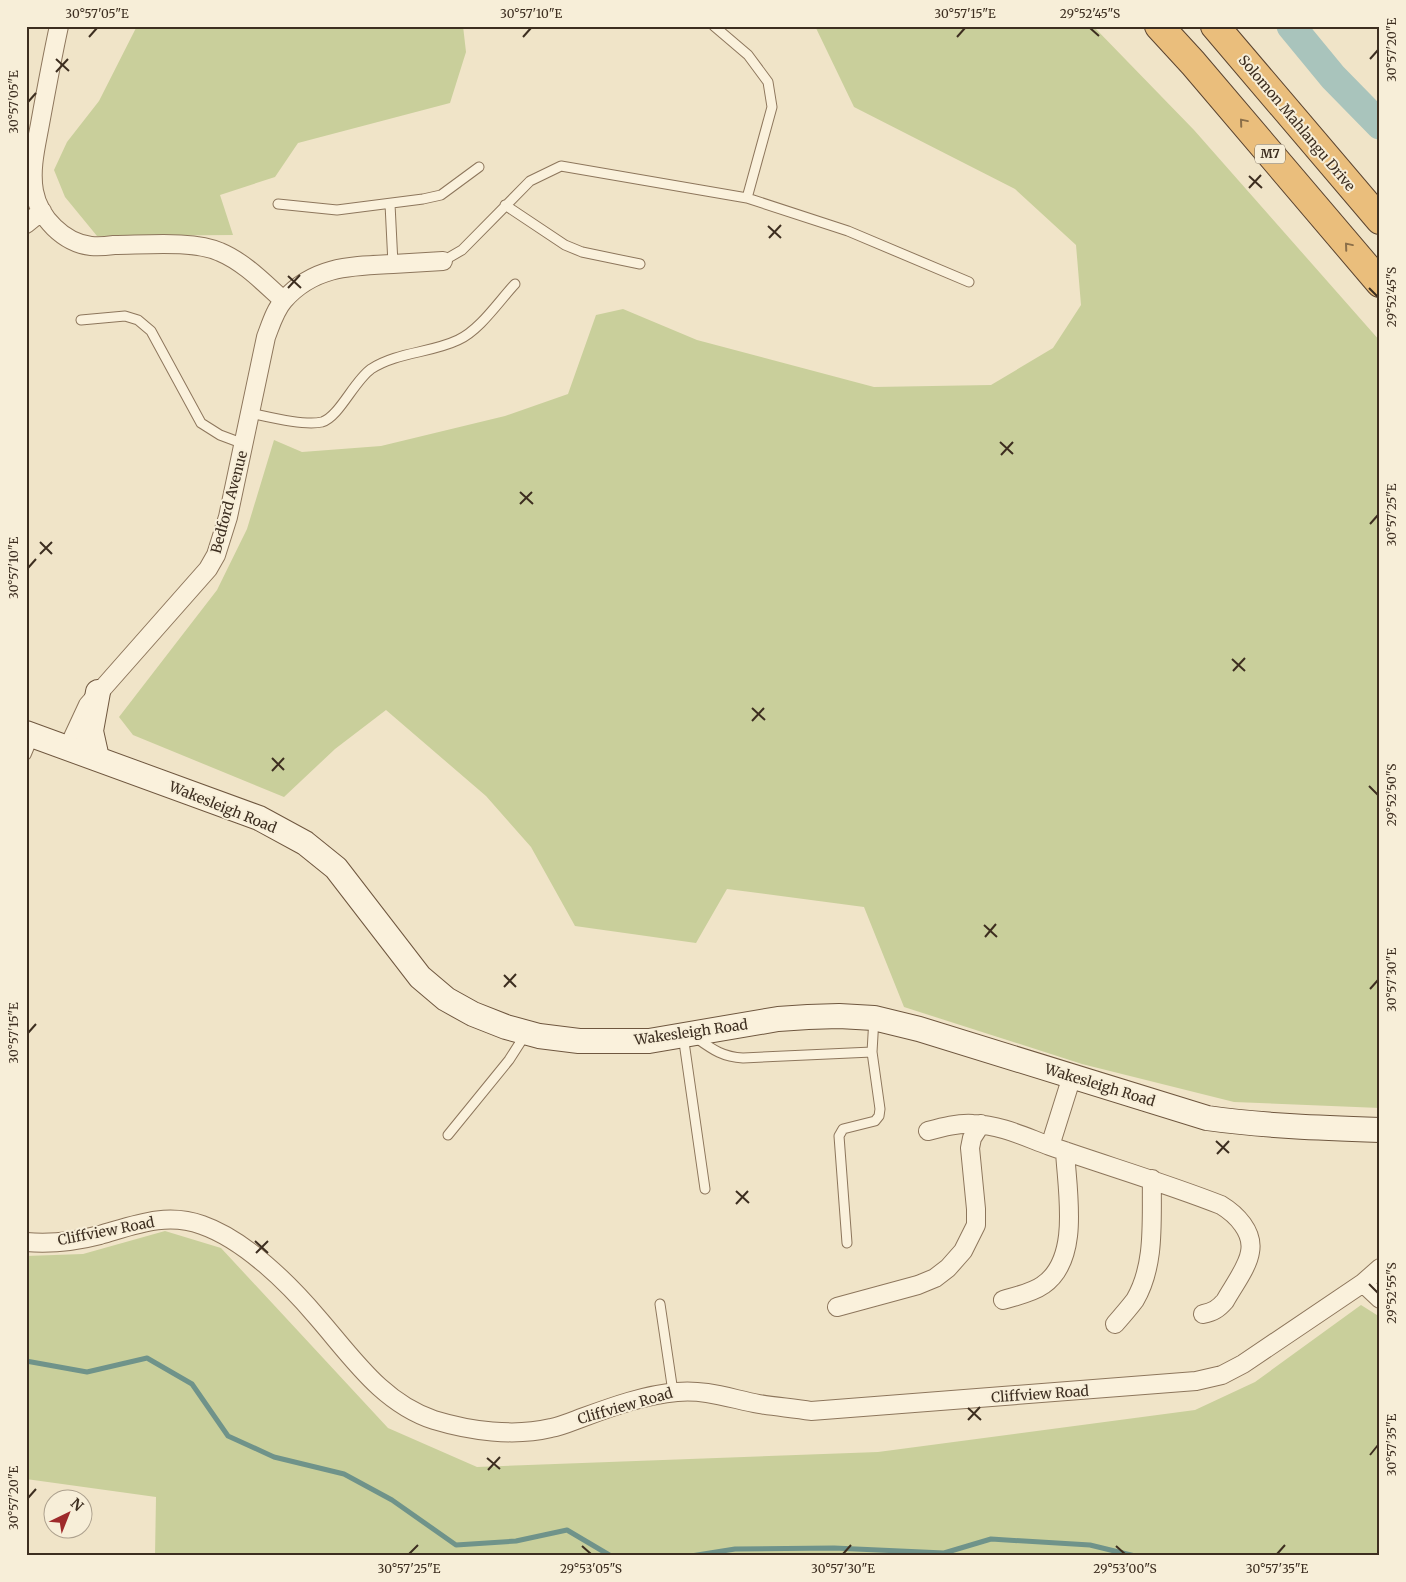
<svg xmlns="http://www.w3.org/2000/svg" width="1406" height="1582" viewBox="0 0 1406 1582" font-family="Merriweather,serif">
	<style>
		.green { fill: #c9cf9b }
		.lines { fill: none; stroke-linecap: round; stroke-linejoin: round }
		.stream { stroke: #6f938a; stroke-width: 5 }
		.river { stroke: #a9c4bc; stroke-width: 29 }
		.service-casing { stroke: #8d765c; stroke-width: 11 }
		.minor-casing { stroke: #8d765c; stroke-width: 20 }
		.secondary-casing { stroke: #6f573f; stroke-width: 26 }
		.trunk-casing { stroke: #5b4430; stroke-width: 30 }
		.service { stroke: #faf1dc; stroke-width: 9 }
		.minor { stroke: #faf1dc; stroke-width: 18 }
		.secondary { stroke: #faf1dc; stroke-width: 24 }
		.trunk { stroke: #eabe7c; stroke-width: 28 }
		.oneway { stroke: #8b6f49 }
		.ticks { fill: none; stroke: #3d2e20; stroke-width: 2 }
		.labels { text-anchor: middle; stroke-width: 4; stroke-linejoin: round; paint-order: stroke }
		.shield { fill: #f7eed8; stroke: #756857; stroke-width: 1 }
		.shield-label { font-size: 12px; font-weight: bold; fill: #3d2e20 }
		.street-label { font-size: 14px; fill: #3d2e20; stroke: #f7eed8 }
		.neatline { fill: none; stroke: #3d2e20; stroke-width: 2 }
		.ticks-label { font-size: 12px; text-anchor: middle; fill: #3d2e20 }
	</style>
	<rect width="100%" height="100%" fill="#f0e4c8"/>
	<path class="green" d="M137 26H463L466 52 450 103 298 143 275 177 220 195 233 235 97 236 65 197 54 170 67 142 99 101Z
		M815 26H1093L1194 130 1380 341V1108L1234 1102 1082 1064 904 1007 864 907 727 889 696 943 575 926 531 847 486 796 386 710 335 749 284 797 133 735 119 717 217 590 247 529 274 440 302 452 381 446 505 416 568 394 596 315 623 309 697 340 874 387 991 385 1053 348 1081 305 1076 245 1015 189 854 107Z
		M165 1231 221 1248 388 1428 477 1467 878 1452 1195 1410 1255 1382 1361 1305 1380 1317V1556H155L156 1497 26 1479V1256L83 1254Z"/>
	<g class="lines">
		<path class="stream" d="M26 1361 87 1372 147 1358 192 1384 228 1436 274 1457 344 1474 392 1500 456 1545 516 1541 567 1530 611 1556
			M691 1556 735 1549 834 1548 944 1553 991 1539 1090 1545 1135 1556"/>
		<path class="river" d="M1291 26 1333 77 1380 125"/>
		<defs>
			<path id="service" d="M714 26 748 55 768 82 772 107 747 198
				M278 204 337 210 423 199 441 195 479 167
				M390 204 393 264
				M505 205 565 245 582 252 640 264
				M443 261 462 250 530 181 561 166 747 198 848 231 969 282
				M81 320 125 316 138 320 151 331 201 423 220 435 244 444
				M250 413C269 417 304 426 322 422 339 417 354 381 371 369 397 352 431 353 458 340 480 330 499 301 515 284
				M26 755 34 736
				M683 1035 705 1189
				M695 1037C712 1049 722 1057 743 1058L872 1052
				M448 1135 509 1060 525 1035
				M847 1243 839 1136 843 1129 875 1121 879 1116 880 1109 872 1052 874 1018
				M660 1304 673 1392"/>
			<path id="minor" d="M59 26C52 58 46 91 40 124 36 146 30 169 34 191 39 218 64 243 91 246 99 247 107 246 114 245 143 245 194 240 220 252 244 262 264 283 283 300
				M26 224 42 211
				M68 748 88 705 208 569 216 555 228 517 266 337C271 324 275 310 284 300 314 266 351 266 393 264 409 263 426 262 443 261
				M928 1131C943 1127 958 1123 973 1124 1001 1125 1025 1137 1050 1146 1107 1166 1165 1183 1221 1205 1236 1214 1254 1232 1250 1252 1248 1267 1232 1288 1225 1301 1218 1309 1213 1312 1203 1314
				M1050 1146 1072 1076
				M26 1242C50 1244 77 1241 100 1235 135 1225 166 1212 202 1225 245 1240 289 1284 317 1317 352 1357 382 1403 434 1420 470 1431 514 1437 551 1428 562 1426 573 1421 584 1417 614 1406 645 1395 677 1392 705 1389 732 1399 759 1404 776 1407 794 1408 811 1411L1196 1381 1222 1375 1243 1364 1363 1283 1380 1268
				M1363 1283 1380 1299
				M1003 1300C1016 1296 1032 1293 1043 1285 1081 1259 1067 1191 1065 1151
				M837 1307 918 1285 935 1278 948 1268 963 1251 976 1225V1209L970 1148 972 1138 981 1124
				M1115 1324C1122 1316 1129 1308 1135 1300 1156 1264 1151 1219 1152 1179"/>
			<path id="secondary" d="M26 733 259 818 305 843 336 868 420 977 446 999 473 1014 506 1027 539 1036 579 1041H649L778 1019 808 1017 839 1016 874 1018 919 1029 1207 1118C1264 1126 1322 1128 1380 1130
				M97 758 91 731 98 692"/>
			<path id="trunk" d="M1159 26 1193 63 1380 283
				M1215 26 1380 220"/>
		</defs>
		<use href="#service" class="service-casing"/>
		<use href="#minor" class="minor-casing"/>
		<use href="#secondary" class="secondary-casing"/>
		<use href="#trunk" class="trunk-casing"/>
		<use href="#service" class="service"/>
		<use href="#minor" class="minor"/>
		<use href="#secondary" class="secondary"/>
		<use href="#trunk" class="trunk"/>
	</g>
	<defs><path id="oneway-chevron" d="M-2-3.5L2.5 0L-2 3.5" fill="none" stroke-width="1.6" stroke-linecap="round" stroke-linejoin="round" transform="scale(1.25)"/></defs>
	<g class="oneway">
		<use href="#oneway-chevron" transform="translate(1243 122) rotate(-130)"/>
		<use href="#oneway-chevron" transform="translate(1348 246) rotate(-130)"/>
	</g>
	<path class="ticks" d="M1090 28 1099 36M89 37 97 28M523 37 531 28M957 37 965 28M56 59 69 71M1370 59 1378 50M56 72 68 59M28 102 36 93M1249 176 1262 188M1249 188 1261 175M768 226 781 238M769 238 781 225M288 276 301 288M288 288 300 275M1369 288 1378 297M1000 442 1013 454M1001 455 1013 442M520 492 533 504M520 504 532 492M1370 524 1378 515M40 542 52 554M40 554 52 542M28 568 36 559M1232 659 1245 671M1233 671 1245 658M752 708 765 720M752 721 764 708M272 758 284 770M272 771 284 758M1369 786 1378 795M984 925 997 937M985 937 996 924M504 975 516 987M504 987 516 974M1370 989 1378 980M28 1033 36 1024M1216 1141 1229 1153M1217 1154 1229 1141M736 1191 749 1203M736 1204 748 1191M255 1241 268 1253M256 1253 268 1241M1369 1284 1378 1293M968 1408 981 1420M968 1420 980 1407M1370 1455 1378 1445M487 1458 500 1469M488 1470 500 1457M28 1498 36 1489M582 1546 591 1554M1116 1546 1125 1554M409 1554 418 1545M843 1554 851 1545M1277 1554 1285 1545"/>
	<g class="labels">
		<rect class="shield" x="1255" y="144.5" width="30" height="19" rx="4"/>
		<g class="shield-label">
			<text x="1270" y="158">M7</text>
		</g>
		<g class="street-label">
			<text transform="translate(1297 123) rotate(50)" y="5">Solomon Mahlangu Drive</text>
			<text transform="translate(229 502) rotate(-75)" y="5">Bedford Avenue</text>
			<text transform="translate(223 807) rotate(22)" y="5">Wakesleigh Road</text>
			<text transform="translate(691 1032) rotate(-8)" y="5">Wakesleigh Road</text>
			<text transform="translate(1100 1085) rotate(17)" y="5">Wakesleigh Road</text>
			<text transform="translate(106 1231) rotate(-11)" y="5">Cliffview Road</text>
			<text transform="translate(1040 1394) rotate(-4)" y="5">Cliffview Road</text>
			<text transform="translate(625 1406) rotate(-16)" y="5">Cliffview Road</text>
		</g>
	</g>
	<rect width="1406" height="1582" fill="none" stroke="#f7eed8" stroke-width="55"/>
	<g transform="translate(68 1514) rotate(43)"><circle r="24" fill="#f7eed8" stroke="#ada18e"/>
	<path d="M0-4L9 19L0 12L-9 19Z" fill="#9e2a2b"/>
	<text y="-8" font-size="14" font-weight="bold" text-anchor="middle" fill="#3d2e20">N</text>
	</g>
	<rect x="28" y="28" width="1350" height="1526" class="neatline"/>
	<g class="ticks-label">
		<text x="97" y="18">30°57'05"E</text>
		<text x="531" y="18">30°57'10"E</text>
		<text x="965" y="18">30°57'15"E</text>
		<text x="1090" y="18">29°52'45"S</text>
		<text transform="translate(1392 50) rotate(-90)" y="4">30°57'20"E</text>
		<text transform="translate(14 102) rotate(-90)" y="4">30°57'05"E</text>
		<text transform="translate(1392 297) rotate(-90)" y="4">29°52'45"S</text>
		<text transform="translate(1392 515) rotate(-90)" y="4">30°57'25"E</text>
		<text transform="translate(14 568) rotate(-90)" y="4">30°57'10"E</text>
		<text transform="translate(1392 795) rotate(-90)" y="4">29°52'50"S</text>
		<text transform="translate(1392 980) rotate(-90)" y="4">30°57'30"E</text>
		<text transform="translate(14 1033) rotate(-90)" y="4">30°57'15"E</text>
		<text transform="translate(1392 1293) rotate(-90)" y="4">29°52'55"S</text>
		<text transform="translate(1392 1445) rotate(-90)" y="4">30°57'35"E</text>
		<text transform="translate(14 1498) rotate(-90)" y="4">30°57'20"E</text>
		<text x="409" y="1573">30°57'25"E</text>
		<text x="591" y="1573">29°53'05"S</text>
		<text x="843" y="1573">30°57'30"E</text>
		<text x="1125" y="1573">29°53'00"S</text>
		<text x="1277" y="1573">30°57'35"E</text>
	</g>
</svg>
